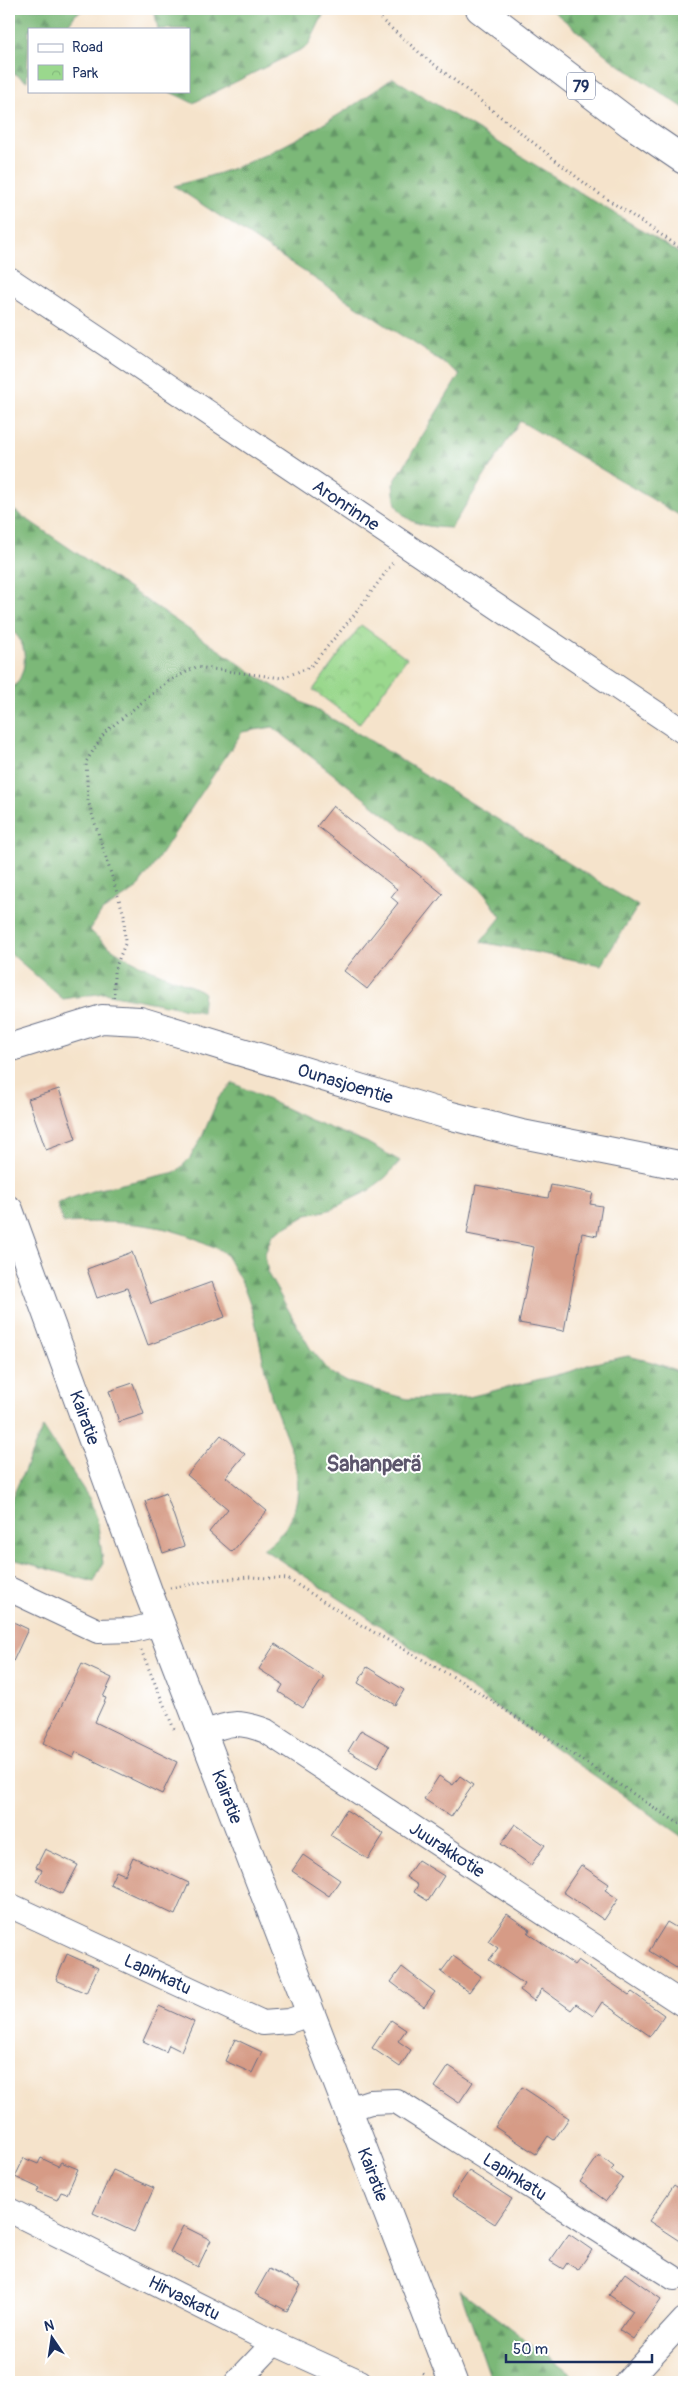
<svg xmlns="http://www.w3.org/2000/svg" width="693" height="2391" viewBox="0 0 693 2391" font-family="Pangolin,sans-serif">
	<style>
		.forest { fill: url(#forest-firs); stroke: #4b746b }
		.park { fill: url(#park-crowns); stroke: #5a8476 }
		.building { fill: #d69b86 }
		.lines { fill: none; stroke-linecap: round; stroke-linejoin: round }
		.street-casing { stroke: #676e84; stroke-width: 26 }
		.secondary-casing { stroke: #676e84; stroke-width: 30 }
		.primary-casing { stroke: #676e84; stroke-width: 30 }
		.path { stroke: #676e84; stroke-width: 3; stroke-dasharray: 1 4; stroke-linecap: butt }
		.street { stroke: #fff; stroke-width: 24 }
		.secondary { stroke: #fff; stroke-width: 28 }
		.primary { stroke: #fff; stroke-width: 28 }
		.labels { text-anchor: middle; stroke-width: 4; stroke-linejoin: round; paint-order: stroke }
		.shield { fill: #fff; stroke: #5f6d8e; stroke-width: 1 }
		.shield-label { font-size: 16px; font-weight: bold; fill: #1b2f5e }
		.street-label { font-size: 18px; fill: #1b2f5e; stroke: #fff }
		.district-label { font-size: 22px; font-weight: bold; fill: #5c556c; stroke: #fff }
	</style>
	<defs>
		<pattern id="forest-firs" width="22" height="20" patternUnits="userSpaceOnUse" patternTransform="scale(1.25)"><rect width="22" height="20" fill="#7bb878"/><path d="M5 1l3.5 6h-7zM16 11l3.5 6h-7z" fill="#649666"/></pattern>
		<pattern id="park-crowns" width="20" height="18" patternUnits="userSpaceOnUse" patternTransform="scale(1.25)"><rect width="20" height="18" fill="#9ad88d"/><path d="M2 6a3 3 0 1 1 6 0M12 15a3 3 0 1 1 6 0" fill="none" stroke="#84ba7c"/></pattern>
	</defs>
	<rect width="100%" height="100%" fill="#fff"/>
	<filter id="ink" filterUnits="userSpaceOnUse"><feTurbulence type="fractalNoise" baseFrequency=".02" numOctaves="2"/><feDisplacementMap in="SourceGraphic" scale="10" xChannelSelector="R" yChannelSelector="G"/><feConvolveMatrix kernelMatrix="1 2 1 2 8 2 1 2 1" color-interpolation-filters="sRGB"/></filter>
	<filter id="wash" filterUnits="userSpaceOnUse"><feTurbulence type="fractalNoise" baseFrequency=".0096" numOctaves="4" result="noise"/><feDisplacementMap in="SourceGraphic" scale="20" xChannelSelector="R" yChannelSelector="G"/><feGaussianBlur stdDeviation="1.12" result="paint"/><feColorMatrix in="noise" values="0 0 0 0 0 0 0 0 0 0 0 0 0 0 0 0 0 1.4 0 .05"/><feComposite in="paint" operator="in"/></filter>
	<g filter="url(#wash)">
		<rect width="100%" height="100%" fill="#f5e3cb"/>
		<path class="forest" d="M9 9H86L76 14 65 29H29L27 81 9 70Z
			M154 9H326L308 46 193 103 168 91H189V29H158Z
			M551 9H684V108L612 60Z
			M393 78 684 256V518L520 421 451 528C431 527 406 526 396 504 394 498 394 490 393 484L460 374 174 186C197 179 221 174 244 164 297 142 346 112 393 78Z
			M9 507 263 680 366 738 638 906 601 965 481 942 501 917 483 891 273 727 242 732 151 869 135 890 102 911 90 930C121 963 165 973 204 992L202 1012 104 993 63 999 9 952V691C28 678 31 641 9 629Z
			M233 1083 310 1120 366 1142 400 1161 386 1177 368 1191 329 1210 307 1215 272 1235 265 1254 268 1274 310 1348 331 1373 347 1382 407 1399 469 1397 572 1371 590 1364 628 1356 652 1362 684 1373V1838L366 1616 263 1549C282 1535 293 1522 297 1498 302 1458 278 1425 269 1388 259 1347 257 1305 234 1269 231 1264 228 1257 224 1253 220 1249 212 1246 207 1244 163 1221 111 1221 63 1223L57 1203 95 1190 176 1172 190 1158 202 1137 219 1097Z
			M43 1427 89 1498 97 1518 103 1563 94 1582 9 1558V1505Z
			M460 2290 581 2382H492Z"/>
		<path class="park" d="M361 625 407 658 359 724 313 690Z"/>
		<g id="blocks">
			<path class="building" d="M333 806 443 894 367 989 344 971 398 903 391 897 397 889 317 826Z
				M59 1089 76 1139 46 1150 28 1099Z
				M476 1185 548 1198 551 1185 593 1193 590 1204 602 1206 597 1236 582 1233 564 1331 519 1323 534 1247 467 1234Z
				M132 1252 151 1304 212 1282 225 1317 148 1345 127 1288 97 1298 87 1269Z
				M133 1383 144 1414 119 1422 109 1391Z
				M221 1435 245 1454 226 1477 267 1511 232 1552 209 1532 228 1509 187 1475Z
				M166 1493 184 1546 163 1553 145 1501Z
				M9 1620 28 1629 9 1670Z
				M275 1644 324 1677 303 1708 279 1692 283 1685 259 1669Z
				M82 1664 112 1678 103 1697 106 1698 95 1722 177 1762 162 1794 76 1752 73 1758 43 1743Z
				M367 1667 404 1690 395 1705 358 1683Z
				M361 1730 389 1746 377 1768 348 1751Z
				M439 1776 453 1785 460 1776 473 1785 451 1817 424 1799Z
				M346 1810 384 1834 368 1859 330 1835Z
				M515 1824 545 1845 531 1865 501 1844Z
				M45 1849 78 1865 63 1894 36 1881 42 1870 36 1867Z
				M303 1855 340 1880 329 1896 292 1871Z
				M133 1857 189 1883 175 1915 110 1884 116 1871 125 1875Z
				M418 1860 444 1876 428 1901 414 1892 418 1885 406 1877Z
				M581 1865 609 1884 605 1890 618 1899 604 1920 563 1892Z
				M507 1914 530 1930 528 1933 574 1965 578 1960 629 1995 632 1992 664 2015 650 2036 602 2002 593 2016 576 2004 571 2010 542 1989 534 2001 520 1990 524 1984 489 1960 498 1948 488 1941Z
				M667 1922 684 1932V1958L678 1969 649 1951Z
				M67 1954 98 1968 86 1993 56 1980Z
				M453 1956 481 1976 469 1992 441 1972Z
				M402 1967 435 1992 424 2007 391 1982Z
				M159 2006 194 2022 181 2051 169 2045 166 2052 143 2041Z
				M391 2020 406 2030 398 2041 411 2050 400 2067 372 2048Z
				M235 2039 262 2052 252 2073 225 2061Z
				M449 2066 473 2082 459 2103 435 2087Z
				M522 2087 569 2118 554 2140 548 2136 536 2154 495 2127Z
				M599 2155 614 2167 611 2170 623 2178 606 2201 580 2182Z
				M24 2158 38 2164 41 2158 58 2166 61 2162 78 2169 67 2194 61 2192 57 2200 37 2192 39 2188 15 2177Z
				M113 2170 154 2188 134 2232 93 2213Z
				M469 2171 512 2199 495 2224 452 2196Z
				M674 2185 684 2192V2244L649 2221Z
				M183 2226 211 2240 198 2267 170 2252Z
				M569 2234 592 2250 578 2270 567 2263 563 2269 550 2261Z
				M269 2269 301 2285 287 2311 255 2294Z
				M625 2273 661 2299 633 2339 620 2330 633 2311 609 2295Z"/>
		</g>
	</g>
	<g filter="url(#ink)">
		<use href="#blocks" fill-opacity="0" stroke="#676e84" stroke-width="1"/>
		<g class="lines">
			<defs>
				<g id="street">
					<path id="s1" d="M9 279 684 732"/>
					<path d="M9 1589 98 1631 133 1630 161 1623"/>
					<path id="s2" d="M204 1733C230 1722 239 1721 266 1731L684 2005"/>
					<path id="s3" d="M9 1905 263 2023 289 2021 310 2014"/>
					<path id="s4" d="M348 2109 370 2102 396 2101 674 2278"/>
					<path id="s5" d="M9 2210 274 2343 360 2382"/>
					<path d="M237 2382 274 2343"/>
					<path d="M627 2382 684 2320"/>
				</g>
				<g id="secondary">
					<path id="s6" d="M9 1048 102 1019 140 1021 448 1115 522 1134 684 1166"/>
					<path id="s7" d="M9 1210 149 1594 453 2382"/>
				</g>
				<path id="primary" d="M480 9 631 124 684 160"/>
			</defs>
			<use href="#street" class="street-casing"/>
			<use href="#secondary" class="secondary-casing"/>
			<use href="#primary" class="primary-casing"/>
			<path class="path" d="M369 9 421 54 592 189 684 250
				M114 998V971L125 944 124 915 88 801 86 762 105 732 167 682 196 667 282 678 310 667 355 614 394 561
				M170 1588 213 1580 249 1577 288 1579 361 1625 464 1683 684 1827
				M141 1650 174 1729
				M423 2373 424 2382"/>
			<use href="#street" class="street"/>
			<use href="#secondary" class="secondary"/>
			<use href="#primary" class="primary"/>
		</g>
	</g>
	<g class="labels">
		<rect class="shield" x="567" y="72.5" width="28" height="27" rx="4"/>
		<g class="shield-label">
			<text x="581" y="92">79</text>
		</g>
		<g class="street-label">
			<text dy="6" stroke="none"><textPath href="#s1" startOffset="406">Aronrinne</textPath></text>
			<text dy="6" stroke="none"><textPath href="#s6" startOffset="350">Ounasjoentie</textPath></text>
			<text dy="6" stroke="none"><textPath href="#s7" startOffset="221">Kairatie</textPath></text>
			<text dy="6" stroke="none"><textPath href="#s7" startOffset="626">Kairatie</textPath></text>
			<text dy="6" stroke="none"><textPath href="#s2" startOffset="281">Juurakkotie</textPath></text>
			<text dy="6" stroke="none"><textPath href="#s3" startOffset="164">Lapinkatu</textPath></text>
			<text dy="6" stroke="none"><textPath href="#s7" startOffset="1031">Kairatie</textPath></text>
			<text dy="6" stroke="none"><textPath href="#s4" startOffset="190">Lapinkatu</textPath></text>
			<text dy="6" stroke="none"><textPath href="#s5" startOffset="196">Hirvaskatu</textPath></text>
		</g>
		<g class="district-label">
			<text x="374" y="1471">Sahanperä</text>
		</g>
	</g>
	<rect width="693" height="2391" fill="none" stroke="#fff" stroke-width="30"/>
	<rect x="28" y="28" width="162" height="65" fill="#ffffff" stroke="#a4acbf"/>
	<rect x="38" y="44" width="25" height="8" fill="#ffffff" stroke="#a4acbf"/>
	<text x="72" y="52" font-size="15" fill="#1b2f5e">Road</text>
	<rect x="38" y="65" width="25" height="15" fill="url(#park-crowns)" stroke="#a4acbf"/>
	<text x="72" y="78" font-size="15" fill="#1b2f5e">Park</text>
	<g transform="translate(52 2338) rotate(347)" stroke="#ffffff" stroke-width="4" paint-order="stroke">
	<path d="M0-4L9 19L0 12L-9 19Z" fill="#1b2f5e"/>
	<text y="-8" font-size="14" font-weight="bold" text-anchor="middle" fill="#1b2f5e">N</text>
	</g>
	<path d="M506 2354v8h146v-8" fill="none" stroke="#1b2f5e" stroke-width="2.5"/>
	<text x="513" y="2354" font-size="15" fill="#1b2f5e" stroke="#ffffff" stroke-width="4" paint-order="stroke">50 m</text>
</svg>
